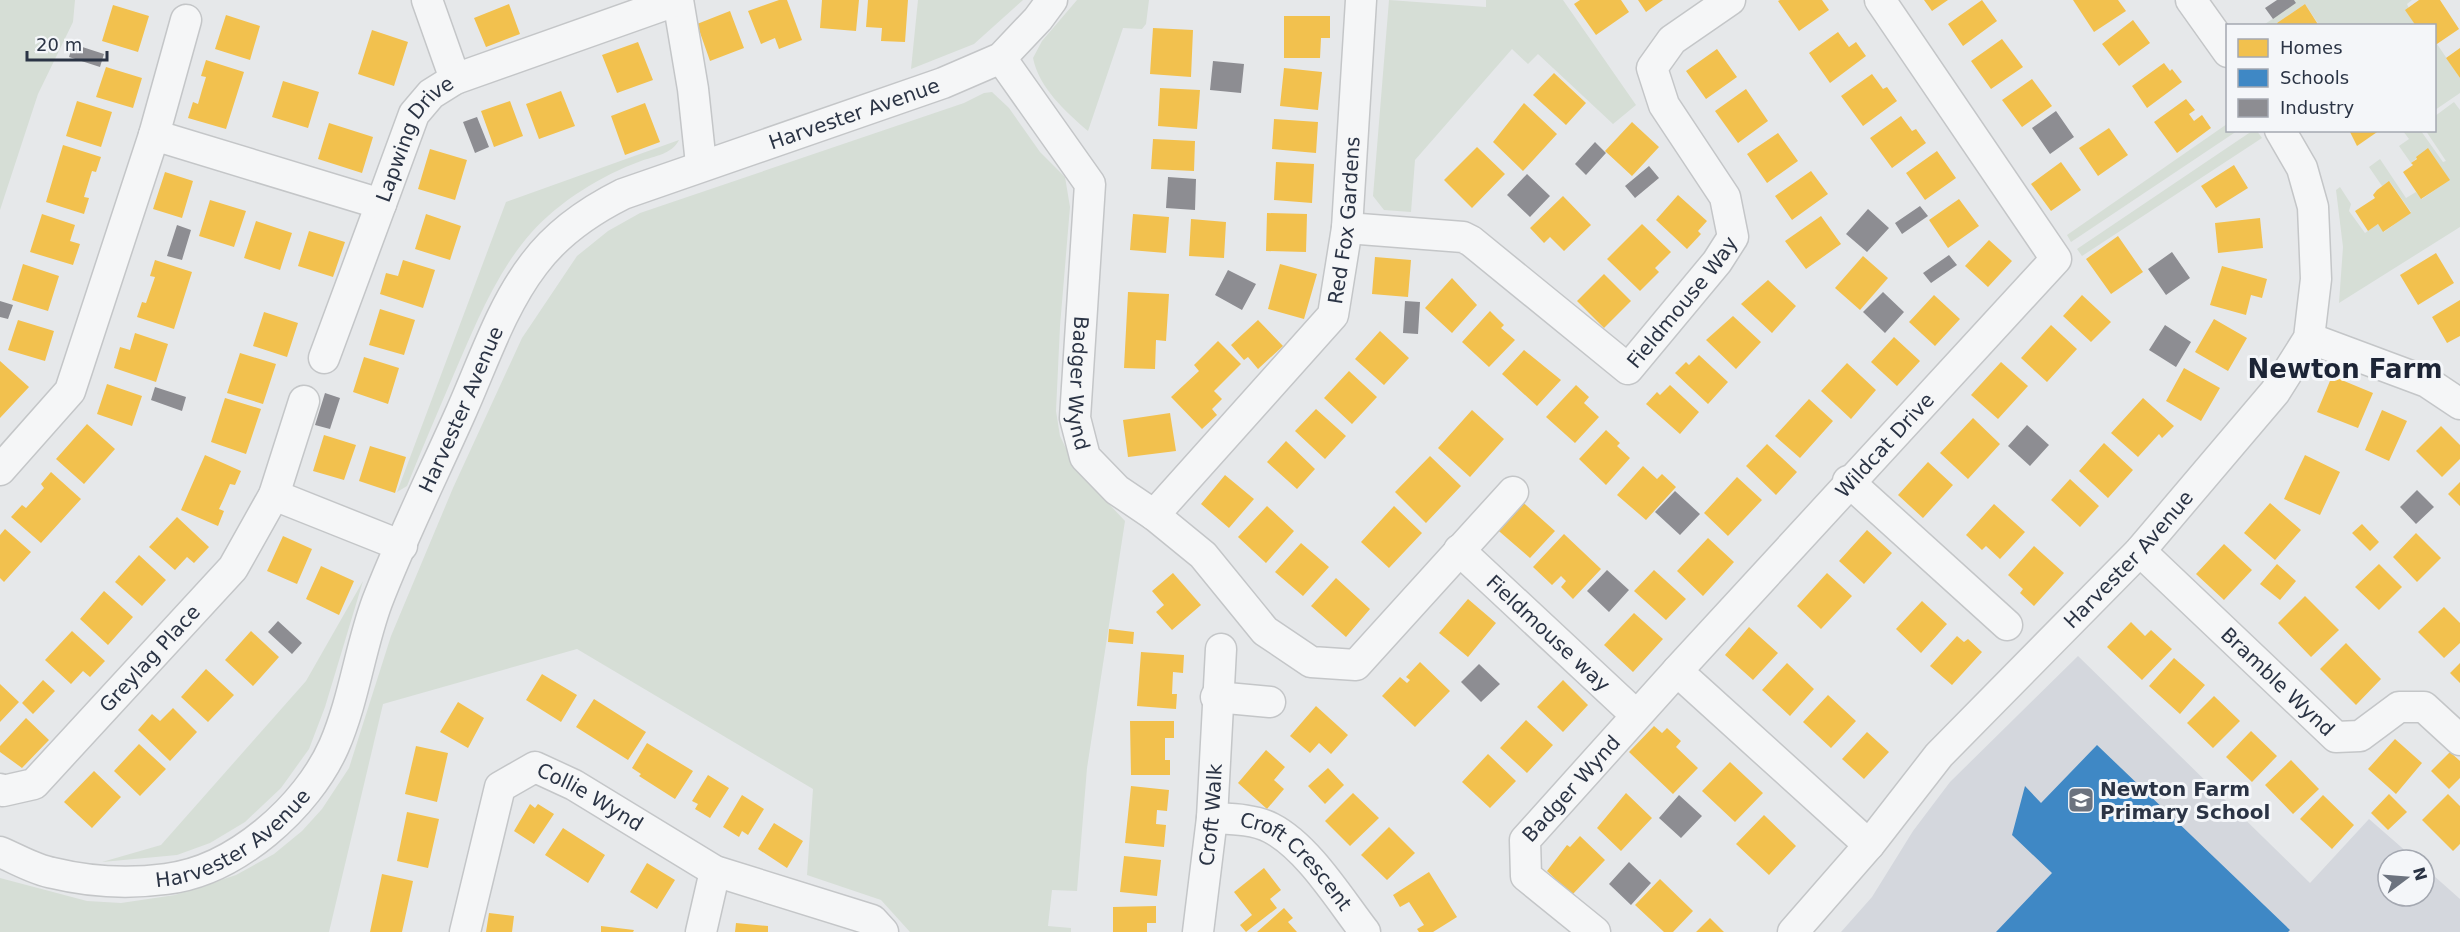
<svg xmlns="http://www.w3.org/2000/svg" width="2460" height="932" viewBox="0 0 2460 932" font-family="'DejaVu Sans',sans-serif">
	<style>
		.built { fill: #d4d7dd }
		.green { fill: #d6ded6 }
		.homes { fill: #f2c14e }
		.schools { fill: #3f88c5 }
		.industry { fill: #8d8d92 }
		.lines { fill: none; stroke-linecap: round; stroke-linejoin: round }
		.minor-casing { stroke: #c4c6c8; stroke-width: 33 }
		.minor { stroke: #f5f6f7; stroke-width: 30 }
		.labels { text-anchor: middle; stroke-width: 6; stroke-linejoin: round; paint-order: stroke }
		.street-label { font-size: 20px; fill: #2b3445; stroke: #f4f6f9 }
		.poi-label { font-size: 20px; font-weight: bold; fill: #2b3445; stroke: #f4f6f9; text-anchor: start }
		.district-label { font-size: 26px; font-weight: bold; fill: #1d2536; stroke: #f4f6f9 }
	</style>
	<rect width="100%" height="100%" fill="#e6e8ea"/>
	<path class="built" d="M2078 656 2310 883 2369 819 2416 860H2388V896H2424V867L2460 899V932H1841L1872 897 1913 831 1950 782Z"/>
	<path class="green" d="M0 0H75L73 22 38 94 0 210Z
		M918 0H1023L974 44 911 69Z
		M1077 0H1149L1146 24 1142 29 1123 28 1088 131C1066 112 1039 88 1033 58L1042 41Z
		M1389 0 1486 7V0H1563L1636 105 1613 124 1538 54 1528 64 1512 49 1415 160 1411 212 1384 210 1373 196Z
		M2294 0H2412L2407 4 2416 25H2319L2305 4 2277 23 2278 25 2262 26 2296 3Z
		M2437 44 2460 78V93L2435 110 2434 46Z
		M992 92 1009 108 1040 152 1065 177 1070 207 1060 326 1056 411 1060 436 1076 469 1125 521 1087 768 1077 891 1052 890 1048 926 1071 928V932H910L881 900 807 875 813 789 577 649 383 704 329 932H0V878L87 901 121 903 175 895 236 875 274 854 302 831 322 809 349 768 391 636 453 488 522 338 577 256 608 231 640 213 964 103 984 93Z
		M2454 102 2460 110V227L2339 303 2343 247 2336 190 2340 187 2351 204 2349 211 2365 233 2378 224 2384 232 2411 212 2390 182 2382 186 2369 167 2380 159 2406 198 2416 192 2422 199 2449 180 2428 149 2411 163 2413 166 2399 146 2409 139 2403 131H2421L2443 162 2446 161 2426 131 2434 130 2435 116Z
		M2227 124 2228 130 2237 131 2071 242 2067 235Z
		M2252 131H2257L2262 138 2082 256 2077 249Z
		M679 140C672 154 655 156 641 161 600 176 560 201 531 233 494 275 473 331 451 381 436 416 421 451 407 486L397 492 506 202Z
		M363 581 325 707 309 749 281 788 245 822 210 843 177 855 102 862 161 845 306 681Z"/>
	<path class="homes" d="M779 0H787L802 40 779 49 775 38 761 44 748 11Z
		M822 0H859L856 31 820 28Z
		M868 0H908L905 42 881 41 882 28 866 27Z
		M1580 0H1621L1629 12 1596 35 1574 4Z
		M1638 0H1663L1646 12Z
		M1780 0H1822L1829 10 1799 31 1778 1Z
		M1924 0H1948L1932 11Z
		M1982 0 1997 21 1963 46 1948 24Z
		M2073 0H2118L2126 11 2094 32Z
		M2419 0H2440L2459 29 2434 46V26H2416L2405 10Z
		M509 4 520 34 486 47 474 18Z
		M2305 4 2319 26H2278L2277 23Z
		M113 5 149 16 138 52 102 41Z
		M730 11 744 48 710 61 697 24Z
		M226 15 260 26 250 60 215 49Z
		M1284 16H1330V38H1321L1320 58H1284Z
		M2133 20 2150 43 2119 66 2102 44Z
		M1153 28 1193 30 1191 77 1150 74Z
		M372 30 408 42 394 86 358 74Z
		M1838 32 1849 47 1856 42 1866 56 1830 83 1809 53Z
		M2002 39 2023 67 1991 89 1971 61Z
		M638 42 653 80 617 93 602 55Z
		M2460 48V78L2446 58Z
		M1717 49 1737 77 1706 99 1686 71Z
		M206 60 244 72 226 129 188 118 193 102 198 104 202 90 206 77 201 76Z
		M2164 63 2170 71 2172 69 2182 82 2147 108 2132 86Z
		M106 67 142 78 133 108 96 97Z
		M1284 68 1322 72 1318 110 1280 106Z
		M1554 73 1586 103 1566 125 1533 95Z
		M1872 74 1883 89 1887 87 1897 101 1863 126 1841 96Z
		M2032 79 2052 106 2022 127 2002 100Z
		M283 81 319 92 308 128 272 117Z
		M1160 88 1200 90 1197 129 1158 126Z
		M1746 89 1768 121 1738 143 1715 111Z
		M561 91 575 126 539 139 526 104Z
		M2186 99 2195 110 2189 114 2194 121 2202 115 2211 128 2177 153 2154 122Z
		M77 101 112 112 101 147 66 136Z
		M510 101 523 136 494 147 481 111Z
		M645 103 660 142 625 155 611 116Z
		M1524 103 1557 134 1523 171 1493 142Z
		M1901 116 1912 131 1916 129 1926 143 1892 168 1870 138Z
		M1274 119 1318 122 1316 153 1272 149Z
		M1632 122 1659 147 1632 176 1605 151Z
		M329 123 373 137 362 173 318 159Z
		M2109 128 2128 155 2098 176 2079 148Z
		M2349 130H2380L2357 146Z
		M1778 133 1798 161 1767 183 1747 154Z
		M1153 139 1195 141 1194 171 1151 169Z
		M63 145 101 157 96 172 92 171 84 197 89 198 84 214 46 202Z
		M1477 147 1505 174 1472 208 1444 180Z
		M2428 148 2450 180 2421 199 2403 172 2413 165 2411 163 2417 159 2416 157Z
		M430 149 467 160 455 200 418 189Z
		M1937 151 1956 178 1925 200 1906 173Z
		M1276 162 1314 164 1312 203 1274 200Z
		M2061 162 2081 190 2051 211 2031 184Z
		M2234 165 2248 188 2216 208 2201 186Z
		M1811 171 1828 194 1792 220 1775 196Z
		M165 172 193 181 182 218 153 209Z
		M2389 181 2411 213 2383 232 2378 224 2368 231 2355 211 2375 198 2373 195 2377 190Z
		M1678 195 1707 221 1698 231 1701 234 1687 249 1656 220Z
		M1563 196 1591 225 1564 251 1550 237 1544 243 1530 228Z
		M1959 199 1979 226 1948 248 1929 220Z
		M210 200 246 211 234 247 199 236Z
		M1267 213 1307 214 1306 252 1266 251Z
		M42 214 75 225 70 241 80 244 73 265 30 252Z
		M426 214 461 226 450 260 415 249Z
		M1133 214 1169 217 1166 253 1130 250Z
		M1821 216 1841 244 1806 269 1785 241Z
		M2260 218 2263 248 2218 253 2215 223Z
		M1191 219 1226 222 1224 258 1189 256Z
		M256 221 292 233 280 270 244 258Z
		M1642 224 1671 252 1655 268 1659 272 1640 291 1607 259Z
		M309 231 345 242 333 277 298 266Z
		M2118 236 2143 272 2111 294 2086 259Z
		M1989 240 2012 261 1988 287 1965 266Z
		M2436 253 2454 283 2418 305 2400 275Z
		M1863 256 1888 278 1860 310 1835 288Z
		M1375 257 1411 260 1408 297 1372 294Z
		M155 260 192 272 174 329 137 317 142 302 146 303 155 277 150 276Z
		M403 260 435 270 423 308 380 294 386 273 398 276Z
		M23 264 59 276 48 311 12 300Z
		M1280 264 1317 274 1304 319 1268 309Z
		M2222 266 2267 279 2262 298 2251 295 2246 315 2210 305Z
		M1604 274 1631 301 1604 328 1577 301Z
		M1452 278 1477 305 1452 333 1425 308Z
		M1768 280 1796 306 1772 333 1741 304Z
		M1128 292 1169 294 1166 341 1156 340 1155 369 1124 368Z
		M1934 295 1960 319 1935 346 1909 322Z
		M2082 295 2111 322 2091 342 2063 316Z
		M2460 300V336L2447 343 2432 317Z
		M380 309 415 320 404 355 369 345Z
		M1490 311 1504 325 1501 328 1515 340 1489 367 1462 342Z
		M264 312 298 323 287 357 253 346Z
		M1733 316 1761 342 1736 369 1706 340Z
		M2214 319 2247 338 2228 371 2195 352Z
		M18 320 54 331 45 361 8 350Z
		M1258 320 1283 346 1258 369 1248 357 1244 360 1231 345Z
		M2051 325 2077 349 2047 382 2021 358Z
		M1380 331 1409 358 1384 385 1355 359Z
		M135 333 168 344 156 382 114 368 120 347 130 350Z
		M1894 337 1920 361 1897 386 1871 362Z
		M1218 341 1241 364 1214 391 1222 399 1212 409 1217 415 1202 429 1171 397 1199 371 1194 365Z
		M1524 350 1561 380 1537 406 1502 374Z
		M240 353 276 364 263 404 227 393Z
		M1699 355 1728 382 1708 404 1675 373 1686 362 1689 365Z
		M364 357 399 368 388 404 353 392Z
		M0 361 29 387 0 418Z
		M2001 362 2028 386 1998 419 1971 395Z
		M1847 363 1876 390 1851 419 1821 391Z
		M2184 368 2220 388 2201 421 2166 401Z
		M1349 371 1377 397 1352 424 1324 398Z
		M2332 376 2373 393 2358 428 2317 412Z
		M107 384 142 396 132 426 97 414Z
		M1576 385 1589 397 1584 403 1599 417 1575 443 1546 417Z
		M1670 385 1699 412 1680 434 1646 404 1657 392 1660 395Z
		M225 398 261 409 246 454 211 442Z
		M2143 398 2174 426 2162 438 2159 434 2138 457 2111 433Z
		M1809 399 1833 421 1800 458 1775 436Z
		M1316 409 1346 436 1325 459 1295 431Z
		M1472 410 1504 439 1470 477 1438 448Z
		M2382 410 2407 421 2389 461 2365 450Z
		M1170 413 1176 451 1128 457 1123 420Z
		M1973 418 2000 444 1968 479 1940 453Z
		M87 424 115 449 84 484 56 459Z
		M2441 426 2460 445V459L2442 477 2416 451Z
		M1606 430 1620 443 1617 446 1630 458 1606 485 1579 459Z
		M324 435 356 445 344 480 313 471Z
		M1286 441 1315 469 1297 489 1267 462Z
		M2104 443 2133 470 2108 498 2079 471Z
		M1767 444 1797 472 1776 495 1746 466Z
		M370 446 406 457 395 493 359 481Z
		M205 455 241 471 235 485 230 484 225 496 219 509 224 511 218 526 181 510Z
		M2305 455 2340 472 2320 515 2284 499Z
		M1430 456 1461 486 1426 523 1395 492Z
		M1928 462 1953 485 1923 518 1898 495Z
		M1643 466 1657 479 1662 474 1676 487 1646 520 1617 495Z
		M51 472 81 499 41 543 11 517 22 505 26 508 44 488 41 484Z
		M1225 475 1254 499 1229 528 1201 504Z
		M1737 477 1762 500 1728 536 1704 513Z
		M2070 479 2099 506 2080 527 2051 500Z
		M2460 482V506L2448 494Z
		M1518 498 1555 531 1530 558 1493 526Z
		M2270 503 2301 530 2275 560 2244 533Z
		M1994 504 2025 532 2000 559 1986 546 1982 550 1966 535Z
		M1267 506 1294 531 1266 563 1238 537Z
		M1394 506 1422 533 1389 568 1361 542Z
		M177 517 209 547 194 563 187 557 175 570 149 547Z
		M2362 524 2379 542 2370 551 2352 533Z
		M5 529 31 552 4 582 0 578V535Z
		M1867 530 1892 553 1864 584 1839 561Z
		M2416 533 2441 558 2417 582 2393 557Z
		M1564 534 1601 569 1573 599 1561 587 1566 581 1561 576 1552 585 1533 567Z
		M283 536 312 549 297 584 267 571Z
		M1708 538 1734 562 1703 596 1677 571Z
		M1301 543 1329 567 1303 596 1275 572Z
		M2224 544 2252 570 2224 600 2196 574Z
		M2034 546 2064 573 2034 606 2020 593 2023 589 2008 575Z
		M139 555 166 580 142 606 115 582Z
		M2277 564 2296 581 2280 600 2260 584Z
		M2379 564 2402 587 2379 610 2355 587Z
		M321 566 354 581 339 615 306 599Z
		M1654 570 1686 599 1666 620 1634 591Z
		M1173 573 1201 605 1172 630 1156 612 1164 605 1152 591Z
		M1827 573 1852 596 1821 629 1797 606Z
		M1336 578 1370 609 1346 637 1311 606Z
		M104 591 133 617 108 645 80 619Z
		M2305 596 2339 630 2311 657 2278 623Z
		M1468 599 1496 623 1468 657 1439 633Z
		M1922 601 1947 624 1921 653 1896 629Z
		M2444 607 2460 623V643L2444 658 2418 632Z
		M1634 613 1663 639 1633 672 1604 645Z
		M2131 622 2145 636 2151 630 2172 649 2142 680 2107 647Z
		M1749 627 1778 653 1753 680 1725 655Z
		M1109 629 1134 632 1133 644 1108 642Z
		M72 631 105 661 90 677 83 671 71 684 45 660Z
		M251 631 279 657 253 686 225 660Z
		M1957 636 1964 642 1968 639 1982 652 1952 685 1930 666Z
		M2346 643 2381 679 2356 705 2320 669Z
		M1141 652 1184 655 1183 673 1173 672 1172 694H1177L1176 709 1137 706Z
		M2174 658 2205 685 2180 714 2149 686Z
		M1420 662 1450 691 1415 727 1382 696 1400 677 1407 683 1410 680 1406 677Z
		M1787 663 1814 689 1790 716 1762 690Z
		M2460 663V683L2450 673Z
		M206 669 234 695 208 722 181 697Z
		M542 674 577 695 561 722 526 700Z
		M43 680 55 691 33 714 22 703Z
		M1563 680 1588 705 1563 732 1537 707Z
		M0 684 19 702 0 722Z
		M1828 695 1856 721 1831 748 1803 722Z
		M2214 696 2240 721 2213 748 2187 723Z
		M594 699 646 732 628 760 576 727Z
		M458 702 484 718 468 748 440 732Z
		M1316 706 1348 735 1331 754 1319 743 1310 753 1290 736Z
		M173 708 197 732 170 761 138 730 152 714 160 721Z
		M26 718 49 740 22 768 0 752V746Z
		M1526 720 1553 745 1527 773 1500 748Z
		M1130 721H1174V738H1165V760H1170V775H1131Z
		M1654 726 1662 733 1667 728 1681 741 1676 747 1698 768 1673 794 1629 752Z
		M2251 731 2277 756 2252 782 2226 757Z
		M1867 732 1889 752 1864 779 1842 759Z
		M2395 739 2422 763 2396 794 2368 769Z
		M647 743 693 771 675 799 639 776 641 774 632 768Z
		M139 744 166 769 140 796 114 771Z
		M416 746 448 753 437 802 405 794Z
		M1266 750 1285 767 1274 780 1284 789 1267 809 1238 783Z
		M2450 752 2460 761V778L2449 789 2431 771Z
		M1488 754 1516 781 1490 808 1462 782Z
		M2291 760 2319 789 2293 814 2265 785Z
		M1730 762 1763 793 1735 822 1702 791Z
		M1328 768 1344 785 1325 804 1308 786Z
		M94 771 121 797 92 828 64 802Z
		M708 775 729 788 710 818 695 809 698 804 692 801Z
		M1131 786 1169 790 1167 811 1157 810 1156 824 1166 825 1164 847 1125 843Z
		M1353 793 1379 818 1350 846 1325 821Z
		M1626 793 1652 818 1621 851 1597 828Z
		M2389 794 2407 812 2388 830 2371 813Z
		M2448 794 2460 806V844L2453 851 2422 820Z
		M742 795 764 809 748 835 742 831 739 837 723 827Z
		M2323 795 2354 825 2332 849 2300 819Z
		M530 804 535 808 538 804 554 814 534 844 514 831Z
		M407 812 439 819 428 868 397 861Z
		M1764 815 1796 846 1769 875 1736 844Z
		M774 823 803 841 787 868 758 849Z
		M1389 827 1415 853 1387 880 1361 855Z
		M563 828 605 855 588 883 545 855Z
		M1580 836 1605 860 1572 895 1547 871 1567 845 1570 847Z
		M1124 856 1161 860 1157 896 1120 892Z
		M647 863 675 880 657 909 630 892Z
		M1264 868 1281 890 1270 899 1277 908 1246 932 1240 925 1252 915 1234 892Z
		M1429 872 1457 917 1433 932H1419L1417 929 1424 925 1409 902 1400 907 1393 895Z
		M382 874 413 881 402 932H370Z
		M1660 879 1693 911 1673 932H1664L1635 905Z
		M1156 906V923H1147V932H1113V907Z
		M1284 908 1293 918 1288 922 1297 932H1257Z
		M489 913 514 916 512 932H486Z
		M1710 918 1724 932H1696Z
		M736 923 768 926V932H735Z
		M601 926 634 930 633 932H601Z"/>
	<path class="schools" d="M2097 745 2290 930 2288 932H1996L2052 873 2012 835 2025 786 2041 803Z"/>
	<path class="industry" d="M2277 0H2294L2296 3 2273 19 2265 8Z
		M73 44 104 54 100 67 69 57Z
		M1213 61 1244 64 1241 93 1210 90Z
		M2056 111 2074 137 2050 154 2032 128Z
		M477 117 489 147 475 153 463 122Z
		M1595 142 1606 153 1586 175 1575 164Z
		M1649 166 1659 178 1635 198 1625 186Z
		M1527 174 1550 196 1530 217 1507 195Z
		M1168 177 1196 179 1195 210 1166 208Z
		M1920 206 1928 216 1902 234 1895 223Z
		M1868 209 1889 228 1867 252 1846 234Z
		M177 225 191 230 182 260 167 256Z
		M2172 252 2190 278 2166 295 2148 269Z
		M1949 255 1957 265 1931 283 1923 273Z
		M1228 270 1256 284 1242 310 1215 295Z
		M1883 292 1904 312 1885 333 1863 312Z
		M0 301 13 305 8 319 0 317Z
		M1405 301 1420 302 1418 334 1403 333Z
		M2165 325 2191 342 2176 367 2149 350Z
		M155 387 186 397 182 411 151 400Z
		M325 393 340 398 330 429 315 425Z
		M2027 425 2049 445 2030 466 2008 446Z
		M2417 490 2434 507 2416 524 2400 507Z
		M1675 491 1700 514 1680 535 1655 512Z
		M1607 570 1629 590 1609 612 1587 591Z
		M278 621 302 643 292 654 268 632Z
		M1479 664 1500 684 1481 702 1461 682Z
		M1679 795 1702 816 1681 838 1659 818Z
		M1629 862 1651 883 1631 905 1609 884Z"/>
	<g class="lines">
		<defs>
			<g id="minor">
				<path d="M427 0 455 79"/>
				<path d="M678 0 693 89 701 164"/>
				<path d="M2191 0 2228 52"/>
				<path id="s1" d="M1001 58 1090 184 1075 418 1085 457 1117 490 1154 515 1203 555 1265 631 1311 662 1356 665 1513 492"/>
				<path d="M154 135 186 20"/>
				<path id="s2" d="M1347 228 1463 237 1471 241 1628 369 1717 262 1733 237 1725 197 1664 105 1652 68 1672 40 1730 0"/>
				<path d="M2309 338 2427 382 2460 404"/>
				<path d="M324 358 381 204"/>
				<path id="s3" d="M0 470 70 391 154 135 381 204 414 114 431 94 455 79 678 0"/>
				<path d="M1848 481 2007 625"/>
				<path d="M274 495 402 546"/>
				<path id="s4" d="M1154 515 1333 315 1347 228 1361 0"/>
				<path id="s5" d="M1459 550 1636 715"/>
				<path id="s6" d="M2140 551 2336 737 2360 736 2399 707H2424L2460 740"/>
				<path d="M1216 697 1270 702"/>
				<path id="s7" d="M0 789 3 791 34 784 233 568 274 495 304 401"/>
				<path id="s8" d="M1212 818C1230 819 1254 819 1271 828 1308 847 1340 900 1365 932"/>
				<path id="s9" d="M1869 845 1677 671 2056 259 1880 0"/>
				<path id="s10" d="M0 852C17 859 35 870 53 873 90 882 128 884 166 879 235 871 307 807 334 746 354 700 360 648 377 602 402 537 433 475 461 412 483 363 501 307 534 264 557 233 589 211 623 194L943 83 1001 58 1038 19 1052 0"/>
				<path id="s11" d="M465 932 500 787 535 767 574 785 715 871 872 920 883 932"/>
				<path d="M701 932 715 871"/>
				<path id="s12" d="M1198 932 1212 818 1221 649"/>
				<path id="s13" d="M1595 932 1526 876 1525 840 1677 671"/>
				<path id="s14" d="M1793 932 1869 845 1939 755 2140 551 2275 392 2309 338 2316 279 2313 207 2302 168 2280 130"/>
			</g>
		</defs>
		<use href="#minor" class="minor-casing"/>
		<use href="#minor" class="minor"/>
	</g>
	<defs>
		<symbol id="school-square" viewBox="-11 -11 22 22"><rect x="-9" y="-9" width="18" height="18" rx="4" fill="#6c737f" stroke="#f4f6f9"/><path d="M0-5L7-2L0 1L-7-2ZM-4 1L0 2.5L4 1V4Q0 6-4 4Z" fill="#fff"/></symbol>
	</defs>
	<g fill-rule="evenodd">
		<use href="#school-square" x="2066" y="785" width="30" height="30"/>
	</g>
	<g class="labels">
		<g class="street-label">
			<text dy="7" stroke="none"><textPath href="#s10" startOffset="1276">Harvester Avenue</textPath></text>
			<text dy="7" stroke="none"><textPath href="#s3" startOffset="687">Lapwing Drive</textPath></text>
			<text dy="7" stroke="none"><textPath href="#s4" startOffset="364">Red Fox Gardens</textPath></text>
			<text dy="7" stroke="none"><textPath href="#s2" startOffset="414">Fieldmouse Way</textPath></text>
			<text dy="7" stroke="none"><textPath href="#s1" startOffset="354">Badger Wynd</textPath></text>
			<text dy="7" stroke="none"><textPath href="#s10" startOffset="754">Harvester Avenue</textPath></text>
			<text dy="7" stroke="none"><textPath href="#s9" startOffset="566">Wildcat Drive</textPath></text>
			<text dy="7" stroke="none"><textPath href="#s14" startOffset="502">Harvester Avenue</textPath></text>
			<text dy="7" stroke="none"><textPath href="#s5" startOffset="122">Fieldmouse way</textPath></text>
			<text dy="7" stroke="none"><textPath href="#s7" startOffset="206">Greylag Place</textPath></text>
			<text dy="7" stroke="none"><textPath href="#s6" startOffset="190">Bramble Wynd</textPath></text>
			<text dy="7" stroke="none"><textPath href="#s13" startOffset="194">Badger Wynd</textPath></text>
			<text dy="7" stroke="none"><textPath href="#s11" startOffset="252">Collie Wynd</textPath></text>
			<text dy="7" stroke="none"><textPath href="#s12" startOffset="118">Croft Walk</textPath></text>
			<text dy="7" stroke="none"><textPath href="#s10" startOffset="250">Harvester Avenue</textPath></text>
			<text dy="7" stroke="none"><textPath href="#s8" startOffset="100">Croft Crescent</textPath></text>
		</g>
		<g class="poi-label">
			<text x="2100" y="796">Newton Farm<tspan x="2100" dy="23">Primary School</tspan></text>
		</g>
		<g class="district-label">
			<text x="2345" y="378">Newton Farm</text>
		</g>
	</g>
	<rect x="2226" y="24" width="210" height="108" fill="#f4f6f9" stroke="#a4a8b1" stroke-width="1.5"/>
	<rect x="2238" y="39" width="30" height="18" fill="#f2c14e" stroke="#a4a8b1" stroke-width="1.5"/>
	<text x="2280" y="54" font-size="18" fill="#2b3445">Homes</text>
	<rect x="2238" y="69" width="30" height="18" fill="#3f88c5" stroke="#a4a8b1" stroke-width="1.5"/>
	<text x="2280" y="84" font-size="18" fill="#2b3445">Schools</text>
	<rect x="2238" y="99" width="30" height="18" fill="#8d8d92" stroke="#a4a8b1" stroke-width="1.5"/>
	<text x="2280" y="114" font-size="18" fill="#2b3445">Industry</text>
	<g transform="translate(2406 878) rotate(74)"><circle r="28" fill="#f4f6f9" stroke="#a4a8b1" stroke-width="1.5"/>
	<path d="M0-4.5L10 22L0 15L-10 22Z" fill="#6c737f"/>
	<text y="-9" font-size="16" font-weight="bold" text-anchor="middle" fill="#2b3445">N</text>
	</g>
	<path d="M27 51v9h80v-9" fill="none" stroke="#2b3445" stroke-width="3"/>
	<text x="36" y="51" font-size="18" fill="#2b3445" stroke="#f4f6f9" stroke-width="4.5" paint-order="stroke">20 m</text>
</svg>
